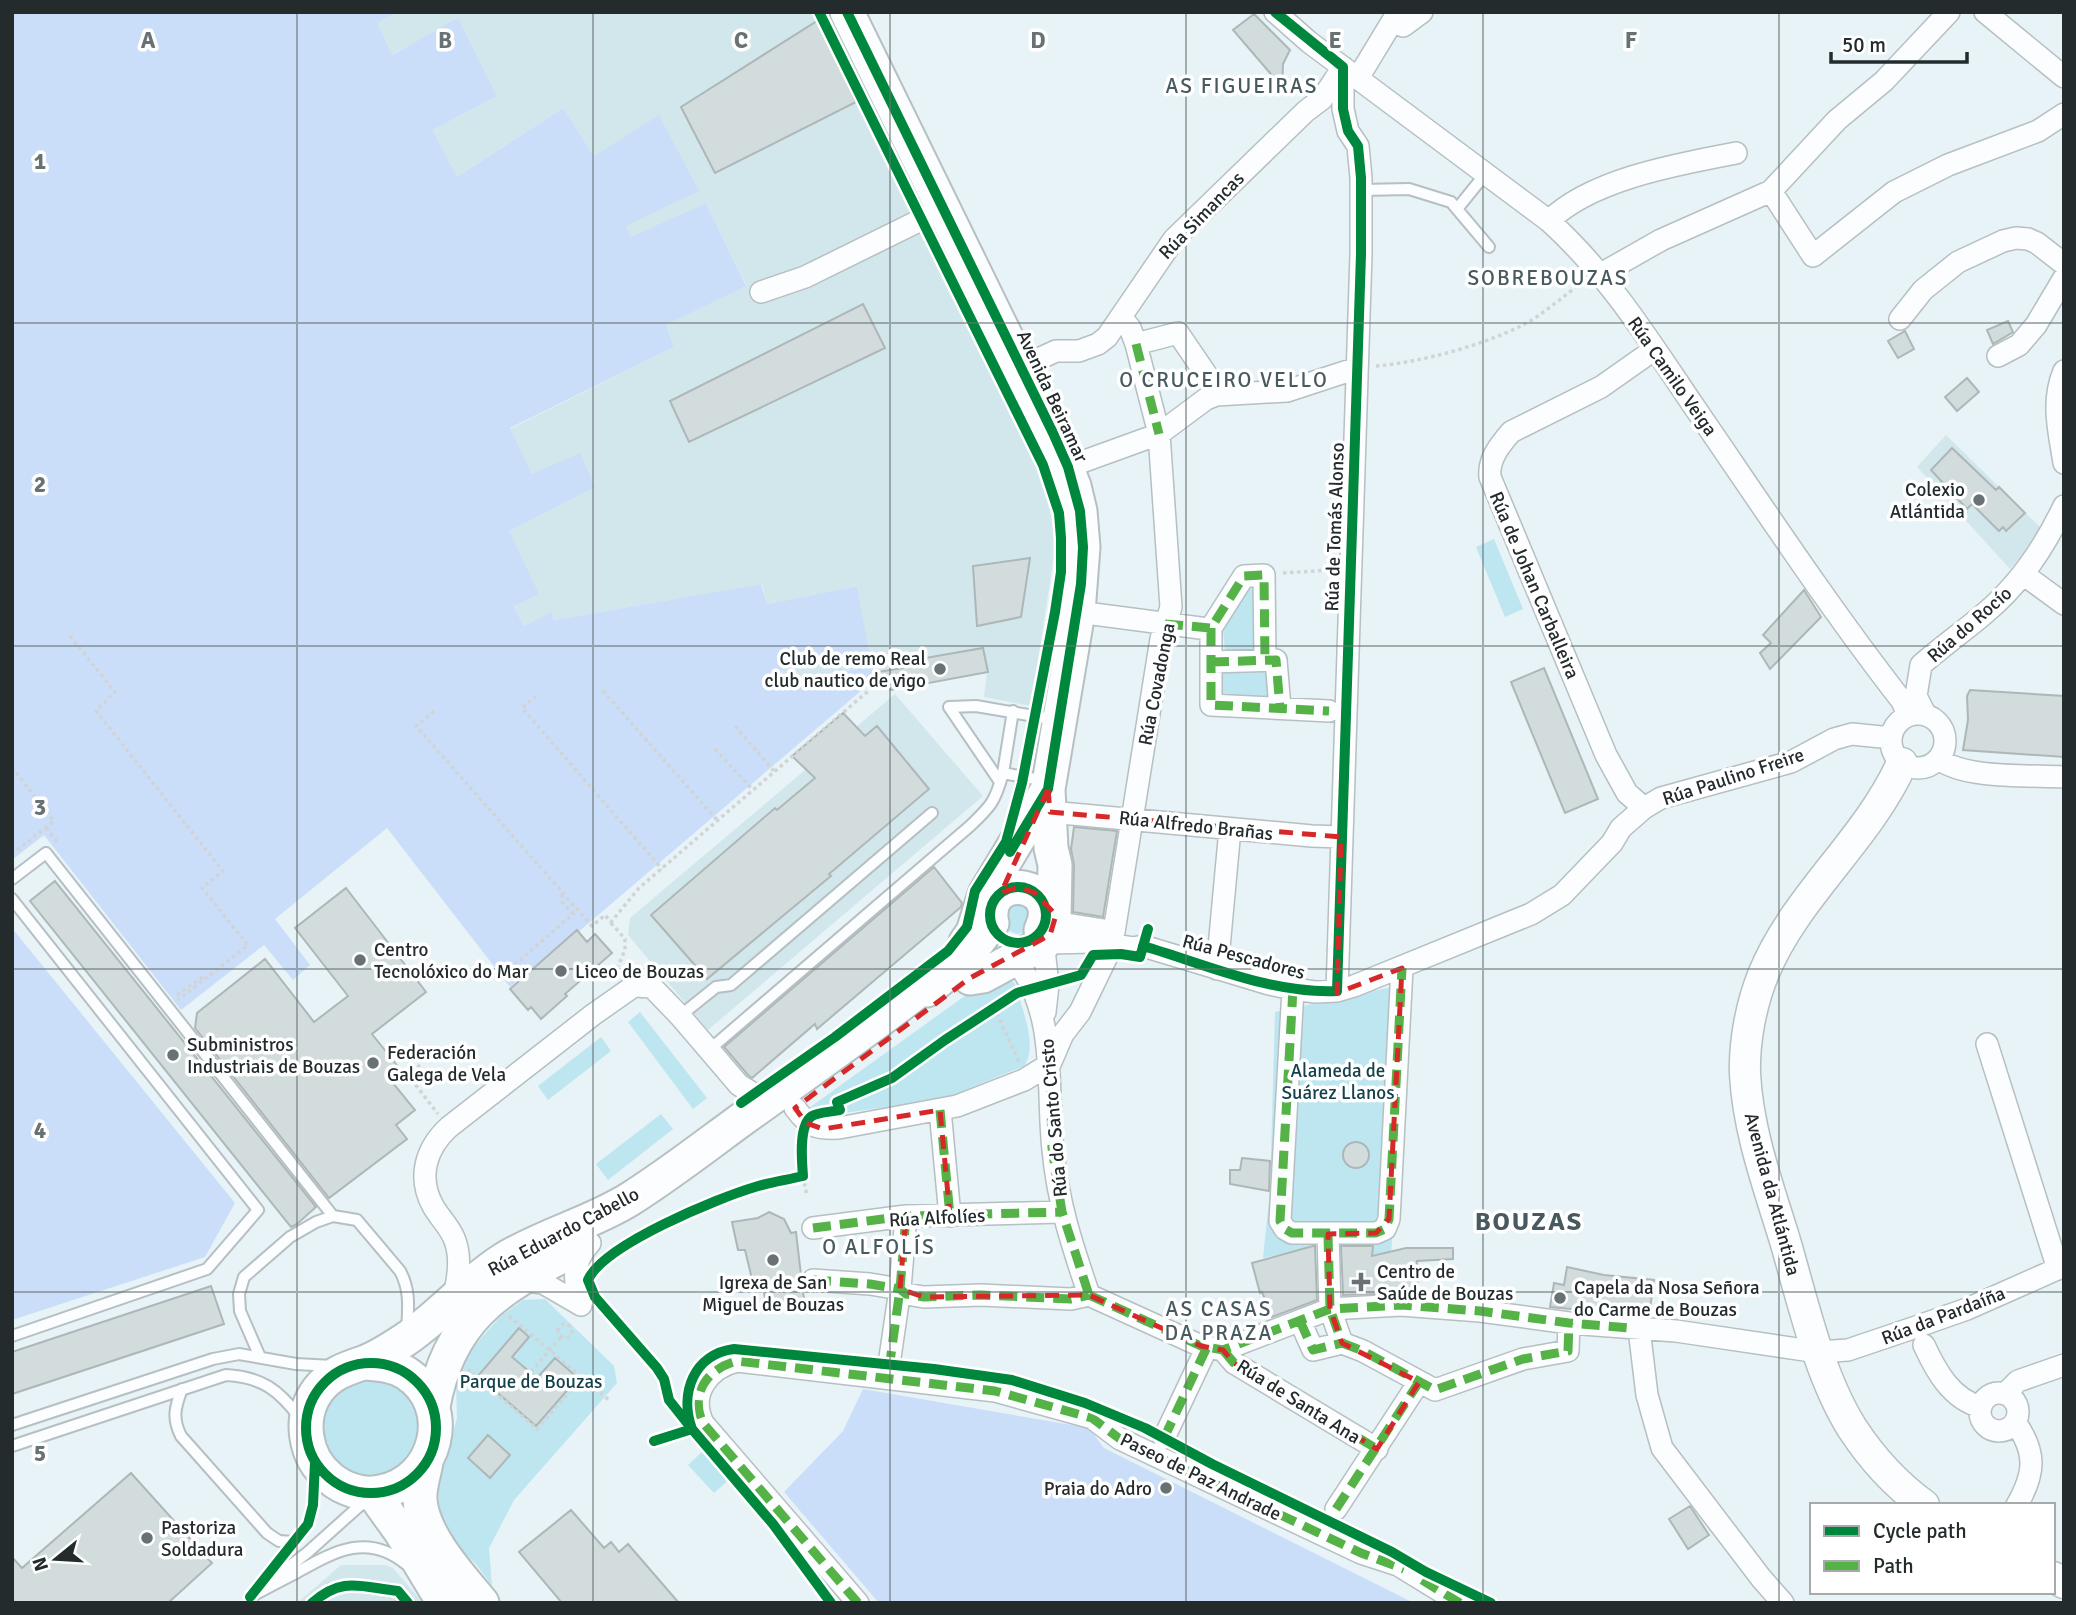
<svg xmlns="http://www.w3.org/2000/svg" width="2076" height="1615" viewBox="0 0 2076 1615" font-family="Signika,sans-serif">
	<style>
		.built { fill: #d2e7ec }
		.green { fill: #bde6f0 }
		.water { fill: #cbdef9 }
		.building { fill: #d2dcdd; stroke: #aeb7b8; stroke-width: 2 }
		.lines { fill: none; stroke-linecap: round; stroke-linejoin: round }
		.lane-casing { stroke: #b6bfc2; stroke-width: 14 }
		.street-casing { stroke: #b6bfc2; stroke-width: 24 }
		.secondary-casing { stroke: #b6bfc2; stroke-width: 33 }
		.primary-casing { stroke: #b6bfc2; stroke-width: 37 }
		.path { stroke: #d1d4d6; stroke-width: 3.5; stroke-dasharray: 3.5 3.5; stroke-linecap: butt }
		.lane { stroke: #fbfdfe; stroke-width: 10 }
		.street { stroke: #fbfdfe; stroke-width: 21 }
		.secondary { stroke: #fbfdfe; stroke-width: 30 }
		.primary { stroke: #fbfdfe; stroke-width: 33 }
		.quiet { stroke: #55b246; stroke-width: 9; stroke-dasharray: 18 9; stroke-linecap: butt }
		.cycleway-casing { stroke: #fff; stroke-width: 15 }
		.cycleway { stroke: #00873e; stroke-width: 10 }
		.marked { fill: none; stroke: #d62828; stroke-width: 5; stroke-dasharray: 14 9; stroke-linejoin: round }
		.grid { fill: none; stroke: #687173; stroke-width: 2; stroke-opacity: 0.55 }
		.poi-dot { fill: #687173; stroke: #fff; stroke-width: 2.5 }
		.labels { text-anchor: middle; stroke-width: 7; stroke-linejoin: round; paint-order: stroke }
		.street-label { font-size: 19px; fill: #232b2d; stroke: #fff }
		.poi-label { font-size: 19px; fill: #232b2d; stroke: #fff; text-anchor: start }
		.park-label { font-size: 19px; fill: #14414a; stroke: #fff }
		.neighbourhood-label { font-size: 21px; letter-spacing: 2px; fill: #475a5f; stroke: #fff }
		.district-label { font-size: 26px; font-weight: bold; letter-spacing: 2px; fill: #475a5f; stroke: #fff }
		.grid-label { font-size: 23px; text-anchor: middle; font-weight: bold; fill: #687173; stroke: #fff; stroke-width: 7; stroke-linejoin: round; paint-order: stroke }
	</style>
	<rect width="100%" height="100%" fill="#e7f3f6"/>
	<path class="built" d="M397 12H815L1043 474 1056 543 1031 706 984 697 987 673 891 690 883 672 871 667 782 681 781 670 857 586 767 604 762 584 554 620 550 613 524 626 514 605 538 594 508 531 532 474 510 429 674 347 666 325 746 285 706 203 631 238 594 156 563 108 457 177 433 130 497 96 458 19 391 55 376 23Z
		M1946 435 2040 527 2032 544 2010 569 1917 467Z
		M895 694 983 796 708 1030 628 935 630 918Z
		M341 1565H385L393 1568 423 1603H297Z"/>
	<path class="green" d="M1494 539 1523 609 1505 617 1476 547Z
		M1255 588V652L1225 653 1223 628 1243 589Z
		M1223 669H1266L1269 699 1222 697Z
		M1031 898 1029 931 1017 934 1005 929 1000 904Z
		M991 977 1009 978 1015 984C1021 1007 1039 1046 1024 1066L942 1099 816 1117 810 1114 809 1108Z
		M1411 983 1391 1255 1319 1254V1245L1263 1258 1270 1191 1275 1012Z
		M640 1012 707 1098 693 1109 628 1022Z
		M601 1037 611 1051 548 1100 538 1086Z
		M661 1114 673 1129 608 1180 596 1164Z
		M545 1299 614 1366 617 1383 514 1500 489 1548 492 1586 476 1564 455 1545 440 1518 438 1485 457 1418 456 1384 461 1367 474 1346 501 1316 523 1300Z
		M364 1373 406 1389C411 1397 420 1408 421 1417 427 1489 323 1499 320 1427 320 1416 319 1404 327 1397 337 1387 353 1381 364 1373Z
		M705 1449 731 1478 714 1493 688 1465Z"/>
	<path class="water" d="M12 12H397L377 23 392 55 458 18 497 96 433 130 457 177 563 108 594 156 659 115 699 191 626 226 631 237 706 203 746 286 666 325 674 347 510 428 532 474 580 453 595 487 509 531 539 594 514 606 524 626 551 612 554 620 761 584 767 604 857 586 870 657 781 670 782 681 871 667 883 672 583 928 510 987 387 828 275 919 310 965 293 980 264 945 181 1010 44 835 12 860Z
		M12 928 235 1203 205 1257 12 1320Z
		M863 1389 1089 1428 1104 1448 1414 1603H879L784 1492 843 1431Z"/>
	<path class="building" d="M1254 14 1290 50 1283 64 1282 87 1233 30Z
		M817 21 856 102 715 173 681 107Z
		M863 304 885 348 689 442 670 401Z
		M2008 321 2013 332 1993 344 1987 330Z
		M1905 331 1914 349 1898 358 1888 341Z
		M1967 378 1979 392 1957 411 1945 397Z
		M1952 448 1996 490 1999 487 2025 513 2006 531 2003 527 1999 531 1972 504 1967 509 1931 470Z
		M1030 558 1021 617 977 626 973 566Z
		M1804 590 1821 617 1770 669 1760 653 1771 643 1763 635Z
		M983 648 988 672 891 690 878 672 909 667 908 661Z
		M1544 668 1598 799 1565 813 1511 682Z
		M1970 690 2064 696V757L1963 750 1968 720 1967 696Z
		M843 713 865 736 877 726 929 789 829 874 831 876 707 979 651 915 775 808 777 810 815 778 792 756Z
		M1074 827 1117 831 1103 917 1073 912 1074 865 1071 849Z
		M934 867 962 903 961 907 817 1029 815 1024 752 1078 748 1075 724 1047Z
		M55 881 316 1207 297 1224 291 1227 30 901Z
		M346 888 426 992 372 1034 403 1073 392 1082 415 1110 396 1125 407 1139 329 1198 195 1028 197 1013 265 959 314 1022 348 996 295 928Z
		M577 930 587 942 595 934 612 953 565 994 567 996 541 1019 531 1007 528 1010 510 989Z
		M1343 1155a13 13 0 1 1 26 0a13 13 0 1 1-26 0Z
		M1242 1158 1270 1161 1269 1191 1230 1184V1170H1240Z
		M769 1212 784 1219 791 1233 796 1232 801 1275 800 1280 805 1302 767 1309 762 1282 753 1283 745 1250H738L732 1222 758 1218Z
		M1313 1246H1315L1317 1300 1272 1317 1262 1292 1260 1293 1252 1263Z
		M1341 1246H1373L1372 1256 1406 1248H1453V1259L1417 1261 1418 1293 1343 1295Z
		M1567 1267 1604 1275 1654 1280 1649 1316 1550 1307 1554 1283 1564 1285Z
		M211 1286 224 1324 12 1394V1352Z
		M519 1328 529 1337 512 1357 537 1378 555 1358 578 1378 536 1426 478 1376Z
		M488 1435 510 1455 490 1478 468 1458Z
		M131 1473 212 1563 168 1603H12V1557L22 1568Z
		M1690 1506 1709 1535 1688 1549 1669 1519Z
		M571 1510 604 1548 611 1542 619 1552 628 1544 679 1603H562L519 1552Z"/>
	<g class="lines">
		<defs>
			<path id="lane" d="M1361 190 1409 189 1451 202 1489 247
				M1457 209 1478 183
				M949 707 976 706 1057 720
				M949 707 1000 782
				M1003 773 1013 711
				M12 879 46 853 333 1216
				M12 899 258 1210 207 1269 12 1336
				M680 1016 716 987 731 985 932 813
				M709 1050 970 826C991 806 995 802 1003 773L1046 781
				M260 1357 240 1311 239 1294 244 1277 290 1237 316 1222 333 1216 357 1220 400 1271C411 1291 408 1310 407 1332
				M182 1389C175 1407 172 1418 181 1436L267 1533 279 1541 294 1542
				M12 1425 213 1359 239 1354 296 1364 333 1366
				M12 1446 226 1375C262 1377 279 1390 300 1418
				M272 1580 308 1552 366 1500
				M254 1592 308 1524 313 1505 315 1473
				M250 1597C265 1589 280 1581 294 1574 332 1553 366 1531 406 1564"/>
			<path id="street" d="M1275 12 1309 42 1549 221C1607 273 1649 340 1693 405 1761 504 1828 606 1902 701L1908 715
				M1985 12 2064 77
				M1394 22 1403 26 1422 12
				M1358 78 1398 12
				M1771 191 1813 256 1894 192 1948 165 2038 131 2064 114
				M1549 221C1591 179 1679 164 1736 153
				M1601 274 1661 240 1771 191 1837 120 1884 81 1949 12
				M761 292 805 277 943 209
				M1900 319 1923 290 1958 262 2003 241 2016 238 2028 239 2037 243 2064 264
				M1136 344 1178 333 1210 380 1216 395
				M1998 356 2019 345 2036 325 2064 278
				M1021 367 1056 351H1079L1098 344 1107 337 1174 239 1306 111 1322 99 1343 67
				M2064 371C2051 402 2059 431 2064 463
				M1068 467 1159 434 1206 399 1216 395 1287 391 1357 368
				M2023 574 2064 604
				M1078 612 1208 629 1211 628 1244 576 1264 575 1265 660
				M1211 628V705L1329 711
				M1211 662 1276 660 1280 708
				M1891 741a27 27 0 1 1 54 0a27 27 0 1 1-54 0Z
				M1925 714 1916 696 1921 665C1941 647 1963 632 1984 614 2020 584 2044 548 2064 506
				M1939 759C1964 779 2030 775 2064 777
				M1644 808 1627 793 1606 755 1490 477C1488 459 1500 445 1511 432L1601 387 1655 349
				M1050 812 1312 836 1341 837
				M1046 912 1054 920 1060 923 1110 931
				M1042 932 1048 985 1045 1012
				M1114 932 1161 639 1171 607 1159 434 1136 344 1130 328 1121 317
				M1044 943 1097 942 1134 948 1143 946 1269 984 1293 989 1315 992 1337 991 1354 986 1531 914 1562 895 1612 843 1621 828 1644 808 1661 798 1791 762 1834 739 1852 734 1891 738
				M1015 959C1058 1015 1046 1084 1053 1150 1058 1203 1072 1245 1089 1295
				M1217 969 1230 829
				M1293 989 1280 1221 1285 1229 1292 1233H1376L1385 1229 1389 1219 1402 968
				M1337 991 1361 254V178L1358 146 1348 131 1343 109V67
				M1987 1044 2058 1269
				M795 1108C809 1127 816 1129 839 1128L957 1106 1024 1080 1050 1064 1063 1034 1080 1012 1113 944
				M940 1110 950 1216
				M813 1228 906 1216 1062 1212
				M1328 1234 1330 1309 1342 1343
				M519 1280 543 1283 581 1305
				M813 1280 870 1284 900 1289 906 1294 924 1297 981 1295 1071 1299 1089 1295
				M1089 1295 1201 1346 1223 1350 1330 1309 1401 1305 1480 1311 1569 1323 1676 1331 1818 1352 1848 1350 1913 1328 1967 1309 2064 1266
				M454 1297C458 1278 462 1257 454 1238 449 1226 439 1217 433 1206 417 1177 426 1148 449 1127L594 1014 634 986 652 987 680 1016 739 1085 754 1094 771 1099
				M581 1305C573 1281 572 1262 590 1243
				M1300 1321 1313 1350 1342 1343
				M1639 1329 1647 1395 1662 1448 1761 1578 1783 1603
				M1342 1343 1363 1351 1435 1390 1523 1359 1568 1351 1569 1323
				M1924 1345C1936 1371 1951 1399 1981 1407
				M1223 1350 1234 1363 1377 1449
				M887 1378 900 1289 906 1216
				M1980 1412a19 19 0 1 1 38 0a19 19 0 1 1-38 0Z
				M2005 1394 2018 1381 2064 1365
				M2015 1422C2037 1453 2035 1473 2017 1505
				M1164 1438 1207 1347
				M1336 1509 1419 1382
				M858 1603 703 1423C689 1394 708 1368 737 1361L995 1391 1092 1418 1120 1439 1361 1553 1398 1565 1460 1603"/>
			<path id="secondary" d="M1902 763C1867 841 1795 896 1763 975 1751 1005 1744 1042 1745 1074 1748 1132 1769 1188 1786 1244 1803 1303 1819 1375 1852 1428 1871 1457 1895 1484 1924 1505
				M2053 1577 2064 1583"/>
			<path id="primary" d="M847 12 1053 433 1074 486 1080 511 1083 547 1078 612 1048 789 1051 848 1055 865 1054 920 1050 935 1044 943 983 976 970 978
				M991 918C988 870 1064 882 1041 930
				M966 942 973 932 985 894 1048 789
				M365 1363C379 1364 393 1365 406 1373 457 1406 437 1482 380 1492 363 1496 343 1489 330 1478 304 1457 298 1417 318 1390 330 1374 345 1369 363 1363 377 1358 394 1347 406 1339 441 1315 467 1283 503 1260 543 1235 590 1224 630 1199 668 1175 704 1147 741 1120 801 1077 862 1034 921 989L927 990 964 960 992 923
				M433 1407C448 1320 496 1289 570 1252
				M426 1462C424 1474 419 1488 420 1500 423 1537 460 1576 482 1603
				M373 1493 401 1532 436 1590 447 1603"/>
		</defs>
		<use href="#lane" class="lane-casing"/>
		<use href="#street" class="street-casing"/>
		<use href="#secondary" class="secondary-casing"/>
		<use href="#primary" class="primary-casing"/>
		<path class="path" d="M1376 366C1422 362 1480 346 1521 326 1543 315 1563 296 1583 282
			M1283 573 1331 570
			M70 636 115 692 96 711 223 871 202 888 248 945 178 1000
			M603 691 717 820
			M536 696 522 708 662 869
			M434 711 416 726 592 926 605 915 611 922 639 888 881 680
			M735 726 774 771
			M715 749 753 790
			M12 767 54 821 12 854
			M46 828 58 843
			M611 923 625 939V950L615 973
			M504 974 573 914 562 902V894
			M177 995 204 976 205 978
			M994 1007 1019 1062
			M420 1065 408 1075 438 1114
			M839 1108 837 1102 892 1078 945 1040 1015 994
			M803 1176 807 1196
			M509 1316 609 1400
			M558 1331a7 7 0 1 1 14 0a7 7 0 1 1-14 0Z
			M468 1369 537 1429 582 1378
			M531 1372 561 1337
			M306 1603 328 1584 394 1598 398 1603"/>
		<use href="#lane" class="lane"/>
		<use href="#street" class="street"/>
		<use href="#secondary" class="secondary"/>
		<use href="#primary" class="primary"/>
		<path class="quiet" d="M1136 344 1159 434
			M1165 624 1211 628 1244 576 1264 575 1265 660
			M1211 628V705L1329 711
			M1211 662 1276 660 1280 708
			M1293 989 1280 1221 1285 1229 1292 1233H1376L1385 1229 1389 1219 1402 968
			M1050 1064 1052 1148 1062 1212 1089 1295
			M940 1110 950 1216
			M813 1228 906 1216 1062 1212
			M1328 1234 1330 1309 1342 1343
			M813 1280 870 1284 900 1289 906 1294 924 1297 981 1295 1071 1299 1089 1295
			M1089 1295 1201 1346 1223 1350 1330 1309 1401 1305 1480 1311 1569 1323 1631 1328
			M1300 1321 1313 1350 1342 1343
			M1342 1343 1363 1351 1435 1390 1523 1359 1568 1351 1569 1323
			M1223 1350 1234 1363 1377 1449
			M889 1369 900 1289 906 1216
			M1164 1438 1207 1347
			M1336 1509 1419 1382
			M1422 1580 1460 1603
			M858 1603 703 1423C689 1394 708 1368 737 1361L995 1391 1092 1418 1120 1439 1361 1553 1404 1569"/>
		<defs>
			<path id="cycleway" d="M847 12 1053 433 1068 467 1080 511 1083 547 1081 584 1048 789 1010 852
				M990 915a28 28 0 1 1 56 0a28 28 0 1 1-56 0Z
				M1143 946C1205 964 1271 994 1337 991L1361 254V178L1358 146 1348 131 1343 109V67L1275 12
				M741 1103 835 1037 948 951 967 927 975 891 1006 842 1022 783 1055 612 1061 572V538L1059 513 1043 465 819 12
				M306 1428a65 65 0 1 1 130 0a65 65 0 1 1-130 0Z
				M654 1441 692 1429 669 1400 664 1379 657 1368 595 1297 588 1280C603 1245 718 1198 755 1187 771 1182 787 1180 803 1176 802 1162 798 1125 812 1116 819 1112 832 1112 840 1110L837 1102 892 1078 945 1040 1017 993 1081 975 1093 955 1121 954 1140 957 1148 929
				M250 1597 308 1524 313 1505 315 1462
				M312 1603C343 1576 360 1587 398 1591L408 1603
				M831 1603 773 1524 692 1429C679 1393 694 1354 734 1349L934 1369 1012 1380 1085 1403 1145 1428 1212 1464 1392 1552 1426 1572 1491 1603"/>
		</defs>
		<use href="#cycleway" class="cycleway-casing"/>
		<use href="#cycleway" class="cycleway"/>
	</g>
	<path class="marked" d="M1048 789 1050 812 1341 837 1337 993 1402 968 1389 1219 1376 1233 1328 1234 1330 1309 1342 1343 1419 1382 1377 1449 1234 1363 1223 1350 1201 1346 1089 1295 924 1297 900 1289 906 1216H950L940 1110 823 1129 806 1123 795 1108 970 978 1050 935 1056 915 1035 893 1018 887 1001 893Z"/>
	<path class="grid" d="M297 12V1603M593 12V1603M890 12V1603M1186 12V1603M1483 12V1603M1779 12V1603M12 323H2064M12 646H2064M12 969H2064M12 1292H2064"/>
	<g class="poi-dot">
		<circle cx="1979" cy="500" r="7"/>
		<circle cx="940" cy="669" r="7"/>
		<circle cx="360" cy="960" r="7"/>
		<circle cx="561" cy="971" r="7"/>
		<circle cx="173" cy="1055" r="7"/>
		<circle cx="373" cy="1063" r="7"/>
		<circle cx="773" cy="1260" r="7"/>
		<path d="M1357.5 1271.5h7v7h7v7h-7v7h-7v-7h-7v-7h7z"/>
		<circle cx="1560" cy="1298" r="7"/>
		<circle cx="1166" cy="1488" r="7"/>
		<circle cx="147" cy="1538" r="7"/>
	</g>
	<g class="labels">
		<g class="street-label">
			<text transform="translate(1201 215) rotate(-46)" y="7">Rúa Simancas</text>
			<text transform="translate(1673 376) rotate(55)" y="7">Rúa Camilo Veiga</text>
			<text transform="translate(1053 396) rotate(65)" y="7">Avenida Beiramar</text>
			<text transform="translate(1334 527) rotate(-88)" y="7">Rúa de Tomás Alonso</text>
			<text transform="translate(1535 585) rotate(67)" y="7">Rúa de Johan Carballeira</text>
			<text transform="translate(1969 624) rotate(-41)" y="7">Rúa do Rocío</text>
			<text transform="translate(1156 684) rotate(-79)" y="7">Rúa Covadonga</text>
			<text transform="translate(1733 776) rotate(-18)" y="7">Rúa Paulino Freire</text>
			<text transform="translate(1196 825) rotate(6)" y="7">Rúa Alfredo Brañas</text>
			<text transform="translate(1244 956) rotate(15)" y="7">Rúa Pescadores</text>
			<text transform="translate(1053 1118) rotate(-95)" y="7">Rúa do Santo Cristo</text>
			<text transform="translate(1773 1194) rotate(75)" y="7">Avenida da Atlántida</text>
			<text transform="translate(937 1217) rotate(-3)" y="7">Rúa Alfolíes</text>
			<text transform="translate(563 1231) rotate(-28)" y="7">Rúa Eduardo Cabello</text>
			<text transform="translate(1943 1315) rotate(-21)" y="7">Rúa da Pardaíña</text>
			<text transform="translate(1299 1401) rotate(32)" y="7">Rúa de Santa Ana</text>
			<text transform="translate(1201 1476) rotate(26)" y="7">Paseo de Paz Andrade</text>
		</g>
		<g class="poi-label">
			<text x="1965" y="496" text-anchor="end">Colexio<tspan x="1965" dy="22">Atlántida</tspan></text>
			<text x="926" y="665" text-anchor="end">Club de remo Real<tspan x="926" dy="22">club nautico de vigo</tspan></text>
			<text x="374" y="956">Centro<tspan x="374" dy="22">Tecnolóxico do Mar</tspan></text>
			<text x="575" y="978">Liceo de Bouzas</text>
			<text x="187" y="1051">Subministros<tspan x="187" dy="22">Industriais de Bouzas</tspan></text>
			<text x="387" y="1059">Federación<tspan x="387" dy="22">Galega de Vela</tspan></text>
			<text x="1377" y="1278">Centro de<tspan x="1377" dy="22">Saúde de Bouzas</tspan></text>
			<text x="773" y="1289" text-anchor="middle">Igrexa de San<tspan x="773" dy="22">Miguel de Bouzas</tspan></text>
			<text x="1574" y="1294">Capela da Nosa Señora<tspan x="1574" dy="22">do Carme de Bouzas</tspan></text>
			<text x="1152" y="1495" text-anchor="end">Praia do Adro</text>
			<text x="161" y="1534">Pastoriza<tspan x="161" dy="22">Soldadura</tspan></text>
		</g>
		<g class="park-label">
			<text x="1338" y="1077">Alameda de<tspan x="1338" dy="22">Suárez Llanos</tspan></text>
			<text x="531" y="1388">Parque de Bouzas</text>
		</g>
		<g class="neighbourhood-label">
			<text x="1242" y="93">AS FIGUEIRAS</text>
			<text x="1548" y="285">SOBREBOUZAS</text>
			<text x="1224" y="387">O CRUCEIRO VELLO</text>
			<text x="879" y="1254">O ALFOLÍS</text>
			<text x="1219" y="1316">AS CASAS<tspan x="1219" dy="24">DA PRAZA</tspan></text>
		</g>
		<g class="district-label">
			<text x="1529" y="1230">BOUZAS</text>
		</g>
	</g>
	<g class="grid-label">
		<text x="148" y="48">A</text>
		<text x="445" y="48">B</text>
		<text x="741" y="48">C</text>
		<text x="1038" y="48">D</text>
		<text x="1335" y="48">E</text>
		<text x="1631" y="48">F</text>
		<text x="40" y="169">1</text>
		<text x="40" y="492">2</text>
		<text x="40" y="815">3</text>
		<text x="40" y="1138">4</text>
		<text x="40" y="1461">5</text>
	</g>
	<rect width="2076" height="1615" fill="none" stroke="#232b2d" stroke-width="28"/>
	<rect x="1810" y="1503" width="245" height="91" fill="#ffffff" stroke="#a7aaab" stroke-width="2"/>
	<rect x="1824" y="1526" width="35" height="10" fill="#00873e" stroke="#a7aaab" stroke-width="2"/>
	<text x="1873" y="1538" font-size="21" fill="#232b2d">Cycle path</text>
	<rect x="1824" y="1561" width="35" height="10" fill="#55b246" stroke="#a7aaab" stroke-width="2"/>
	<text x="1873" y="1573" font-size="21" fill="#232b2d">Path</text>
	<g transform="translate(56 1559) rotate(252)" stroke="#ffffff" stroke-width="5" paint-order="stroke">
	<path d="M0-5L12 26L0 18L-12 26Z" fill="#232b2d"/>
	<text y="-10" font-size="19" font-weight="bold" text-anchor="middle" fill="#232b2d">N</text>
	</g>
	<path d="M1831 52v10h136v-10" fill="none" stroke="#232b2d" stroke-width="3.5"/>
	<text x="1842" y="52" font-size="21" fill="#232b2d" stroke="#ffffff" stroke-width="5" paint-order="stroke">50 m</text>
</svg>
